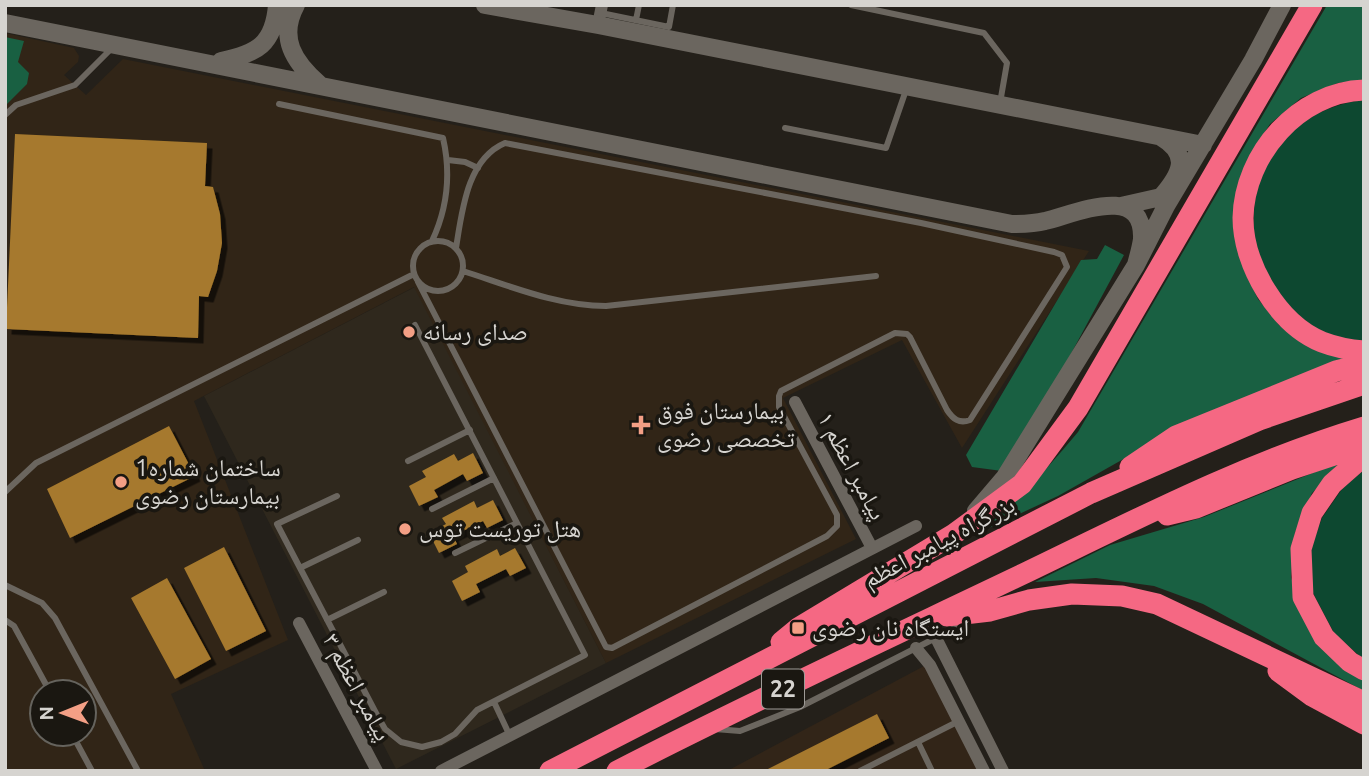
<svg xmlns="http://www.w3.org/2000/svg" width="1369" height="776" viewBox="0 0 1369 776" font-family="Ubuntu,'Noto Naskh Arabic',sans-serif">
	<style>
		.built { fill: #2f281d }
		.industrial { fill: #322518 }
		.medical { fill: #312517; fill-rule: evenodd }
		.green { fill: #0d4830 }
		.forest { fill: #196042 }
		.building { fill: #a6792d; filter: url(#shadow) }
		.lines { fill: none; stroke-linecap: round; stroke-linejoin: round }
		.lane { stroke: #6b665f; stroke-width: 6 }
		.street { stroke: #6b665f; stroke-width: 12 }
		.secondary { stroke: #6b665f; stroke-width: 18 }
		.highway { stroke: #f56883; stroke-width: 21 }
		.poi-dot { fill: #f39f85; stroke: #1a1711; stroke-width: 2.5 }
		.labels { text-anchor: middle; stroke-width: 7; stroke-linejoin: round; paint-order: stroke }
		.shield { fill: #1a1711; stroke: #9e9b97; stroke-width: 2 }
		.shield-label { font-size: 23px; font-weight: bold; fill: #d6d4d0 }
		.poi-label { font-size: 24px; fill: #d6d4d0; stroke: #1a1711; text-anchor: start }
		.street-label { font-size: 24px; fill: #d6d4d0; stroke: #1a1711 }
	</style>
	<defs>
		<filter id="shadow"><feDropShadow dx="5.5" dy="5.5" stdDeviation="0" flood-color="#0009"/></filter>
	</defs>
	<rect width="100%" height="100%" fill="#24201a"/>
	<path class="built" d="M415 287 606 663 396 769 204 396Z"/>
	<path class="industrial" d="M926 665 980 771H727Z"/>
	<path class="medical" d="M5 33 74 48 79 56 78 62 64 75 86 95 123 59 1089 251 962 448 902 340 783 398 856 539 606 663 414 287 194 401 288 640 171 694 205 771H5ZM42 692H84V734H42Z"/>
	<path class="green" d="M1364 100V343C1341 343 1318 332 1301 317 1288 306 1275 293 1266 277 1259 265 1255 246 1254 231 1249 162 1295 108 1364 100Z
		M1364 470V660L1334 633 1312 591 1311 548 1322 518 1342 489Z"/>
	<path class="forest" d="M1327 5H1364V80L1338 83 1301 98 1270 124 1250 155 1244 270 1258 299 1279 325 1314 349 1347 360 1189 422 1058 496 978 533C1016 503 1047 469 1078 432Z
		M5 37 24 41 18 62 29 73 27 84 5 106Z
		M1105 245 1124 255 1066 363 1002 471 972 467 966 455 1081 260 1097 259Z
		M1347 459 1312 493 1295 533 1291 577 1303 618 1364 680V691L1203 604 1154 586 1096 578 1035 582 1110 545 1204 517Z"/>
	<path class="building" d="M15 134 207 143 205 186 213 187 220 214 222 243 217 271 208 297 199 296 198 338 6 329Z
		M169 426 195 476 70 538 47 489Z
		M473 453 483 473 467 481 463 474 434 490 438 497 419 506 409 486 426 477 422 471 454 454 458 461Z
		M493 500 503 520 487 528 483 521 453 536 457 544 439 553 429 533 446 524 442 518 474 501 477 508Z
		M224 547 266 631 226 651 184 568Z
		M515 548 526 568 510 576 506 569 476 584 480 592 462 601 452 581 468 572 465 566 497 549 500 556Z
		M167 578 211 659 175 679 131 598Z
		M877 714 889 738 824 771H764Z"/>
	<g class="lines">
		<path class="lane" d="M851 5 984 33 1007 63 1000 103
			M601 13 669 27 673 5
			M636 20 639 5
			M279 104 443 138C451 173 447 209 432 241
			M5 115 16 105 75 85 111 49
			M785 128 886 148 906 90
			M448 160 465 162 478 168
			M413 266a25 25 0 1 1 50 0a25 25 0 1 1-50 0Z
			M463 271C510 286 557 306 606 306L876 276
			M418 282 606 647 612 648 827 536 837 526V515L779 407V396L781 391 895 333 907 334 910 337 947 410C953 419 959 424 970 420L1067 267 1062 255 1054 252 921 223 505 143C467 159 462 211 456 248
			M408 461 470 430
			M5 492 36 463 414 274
			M337 496 277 524 377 715 385 729 401 742 422 747 441 742 455 734 477 710 585 655 415 325
			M432 509 494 478
			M455 553 517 523
			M300 568 358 540
			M5 585 42 603 55 618 138 771
			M5 620 14 626 50 692
			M327 620 384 592
			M494 702 509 734
			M715 729 740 731 800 707 969 621
			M72 734 92 771
			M918 742 932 771
			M860 771 955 723"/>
		<path class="street" d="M598 25 602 5
			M795 402 872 548
			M299 623 377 771
			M936 638 1003 771
			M916 648 930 665 984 771
			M441 771 916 526"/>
		<path class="secondary" d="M296 5C278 38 294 62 319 84
			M485 5 598 25 1203 145
			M5 23 1012 224C1024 224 1034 224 1045 221 1073 215 1144 181 1142 239 1141 247 1138 257 1136 265
			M221 61C257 54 274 44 277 5
			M1121 206 1161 197C1181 174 1191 155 1161 137
			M976 511 1005 477 1136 265 1166 206 1253 60 1282 5"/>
		<path class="highway" d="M1364 90C1299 92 1244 154 1243 218 1243 265 1278 324 1322 342 1335 347 1350 350 1364 351
			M1364 456 1332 484 1312 513 1301 549 1303 597 1324 637 1350 662 1364 670
			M1130 467 1176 436 1336 371 1364 364
			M1167 515 1196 508 1292 469 1364 445
			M947 616 990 611 1029 600 1072 594 1122 596 1157 604 1364 702
			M781 642 798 628 954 534 1022 484 1078 408 1312 5
			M1278 671 1312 696 1364 724
			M550 771 1091 493 1259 420 1364 384
			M617 771C751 702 887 639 1023 574 1135 520 1245 463 1364 427"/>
	</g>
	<g class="poi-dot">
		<circle cx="409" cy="332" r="7"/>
		<path d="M637.5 414.5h7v7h7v7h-7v7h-7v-7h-7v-7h7z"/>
		<circle cx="121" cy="482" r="7"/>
		<circle cx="405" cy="529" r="7"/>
		<rect x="791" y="621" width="14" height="14" rx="3.5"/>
	</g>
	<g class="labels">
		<rect class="shield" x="762" y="669.5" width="42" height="39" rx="5"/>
		<g class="shield-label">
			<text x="783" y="697">22</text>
		</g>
		<g class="poi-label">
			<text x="423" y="340">صدای رسانه</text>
			<text x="657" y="419">بیمارستان فوق<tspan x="657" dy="28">تخصصی رضوی</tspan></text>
			<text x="135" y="476">ساختمان شماره1<tspan x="135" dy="28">بیمارستان رضوی</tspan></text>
			<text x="419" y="537">هتل توریست توس</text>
			<text x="812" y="636">ایستگاه نان رضوی</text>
		</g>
		<g class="street-label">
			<text transform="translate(852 466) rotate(62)" y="8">پیامبر اعظم ۱</text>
			<text transform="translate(939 542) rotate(-28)" y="8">بزرگراه پیامبر اعظم</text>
			<text transform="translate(357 687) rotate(62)" y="8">پیامبر اعظم ۳</text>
		</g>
	</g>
	<rect width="1369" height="776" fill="none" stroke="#d6d4d0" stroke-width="14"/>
	<g transform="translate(63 713) rotate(269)"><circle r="33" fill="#1a1711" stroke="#65635d" stroke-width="2"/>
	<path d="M0-5L12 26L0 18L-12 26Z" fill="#f39f85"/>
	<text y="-10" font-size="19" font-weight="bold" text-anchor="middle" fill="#d6d4d0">N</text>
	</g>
</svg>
